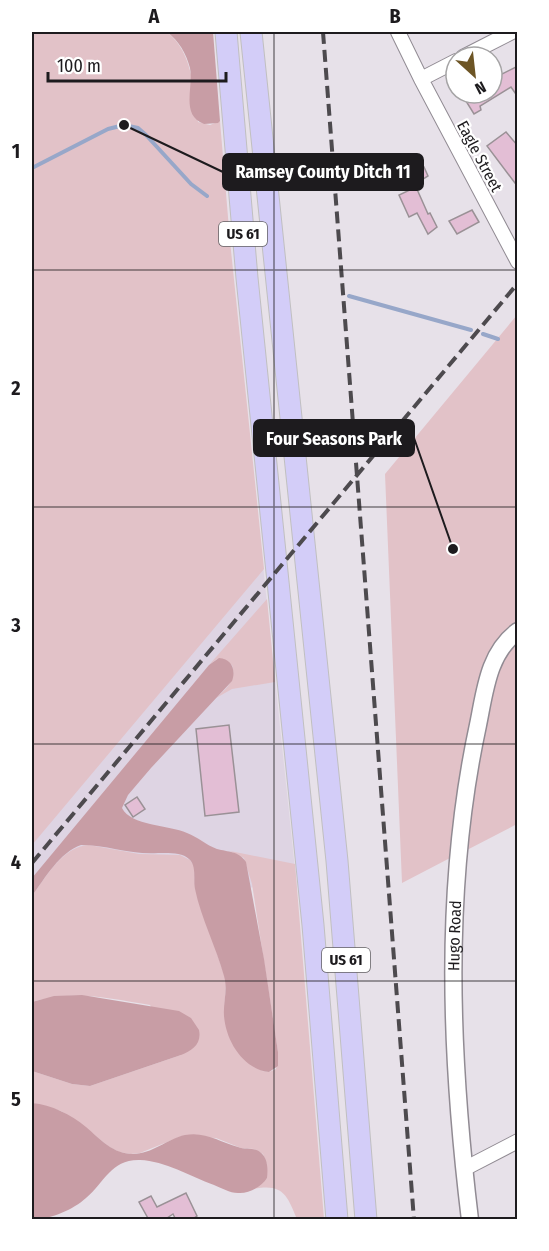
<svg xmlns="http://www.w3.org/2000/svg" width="549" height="1251" viewBox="0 0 549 1251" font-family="'Fira Sans Condensed',sans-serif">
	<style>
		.built { fill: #ded4e3 }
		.green { fill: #e2c2c8 }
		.forest { fill: #c89da5 }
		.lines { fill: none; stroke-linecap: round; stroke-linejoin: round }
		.stream { stroke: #97a7c9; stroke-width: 4 }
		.building { fill: #e3bed5; stroke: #9a9196; stroke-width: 1.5 }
		.minor-casing { stroke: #918b93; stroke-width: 16 }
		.tertiary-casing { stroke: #918b93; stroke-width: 19 }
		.primary-casing { stroke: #c0bfc0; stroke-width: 23 }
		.minor { stroke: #fff; stroke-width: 14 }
		.tertiary { stroke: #fff; stroke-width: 16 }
		.primary { stroke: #d3cdf8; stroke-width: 21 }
		.rail { stroke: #4d4a4e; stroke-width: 4; stroke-dasharray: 12 6; stroke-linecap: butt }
		.grid { fill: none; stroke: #1d1b1e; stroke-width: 1.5; stroke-opacity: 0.55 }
		.labels { text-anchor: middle; stroke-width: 4.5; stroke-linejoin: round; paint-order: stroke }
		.shield { fill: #fff; stroke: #615f62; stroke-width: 1.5 }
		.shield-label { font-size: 15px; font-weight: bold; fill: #1d1b1e }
		.street-label { font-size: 16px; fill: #1d1b1e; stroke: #fff }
		.leader { fill: none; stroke: #1d1b1e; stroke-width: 2 }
		.callout-dot { fill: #1d1b1e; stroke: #fff; stroke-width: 2 }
		.callout { fill: #1d1b1e; stroke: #1d1b1e; stroke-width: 2 }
		.callout-label { font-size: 18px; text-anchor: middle; font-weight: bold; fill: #fff }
		.neatline { fill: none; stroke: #1d1b1e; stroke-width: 2 }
		.grid-label { font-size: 20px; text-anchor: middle; font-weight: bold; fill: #1d1b1e }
	</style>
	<rect width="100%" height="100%" fill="#e7e1e9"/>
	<path class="built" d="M263 565 297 888 32 884V841Z"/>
	<path class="green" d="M32 32H167C194 54 193 90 198 122L210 125 220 121 230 241 264 569 32 845Z
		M517 315V624L468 743 450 858 402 883 385 474Z
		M267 599 275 682 232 689 216 698C226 689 237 680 232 665L217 659 209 665Z
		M517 643V824L465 851C469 817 474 784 480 750 486 714 488 669 517 643Z
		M89 845 139 854 180 855 190 860 194 866 195 888 226 980 224 1014 262 1071 269 1072 276 1069 278 1052 252 884 244 858 230 851 295 864 324 1219H297C287 1195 283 1183 253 1189L267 1178V1165L263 1154 254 1149 241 1148 216 1138 182 1136 140 1153 131 1154 119 1152 108 1146 85 1127 61 1111 32 1103V1071L72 1084 90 1086 181 1055 150 1005C106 998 76 990 32 1002V896C46 877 63 846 89 845Z"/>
	<path class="forest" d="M167 32H213L220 121 218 123 204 124C180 115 194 87 190 68 186 53 179 41 167 32Z
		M219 658C232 659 236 670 232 681L151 768 128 795 122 808C131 826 169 825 187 833 198 837 206 845 217 849 228 852 239 851 246 862L264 959 278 1052V1066L269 1072C243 1069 226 1041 224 1016 223 1002 228 990 224 976 216 947 201 918 195 889 193 879 197 866 189 859 182 852 168 853 158 853 132 855 107 845 81 845 60 852 45 878 32 896V878L209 665Z
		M82 995 179 1011 191 1018 199 1030C202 1044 192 1051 181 1055L90 1086 72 1084 32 1071V1002L54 996Z
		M32 1103C52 1105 70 1114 86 1127 100 1139 113 1154 133 1154 152 1154 167 1139 185 1135 205 1131 220 1142 238 1147 245 1150 254 1147 260 1152 268 1158 268 1169 267 1178 262 1186 250 1193 240 1193 231 1194 222 1188 214 1185 190 1176 165 1161 140 1160 111 1159 105 1182 86 1198 73 1210 49 1220 32 1219Z"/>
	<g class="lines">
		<path class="stream" d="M32 168 108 129 124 125 138 128 146 135 191 184 207 196
			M349 296 471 330
			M483 334 498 339"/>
	</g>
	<path class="building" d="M518 66V97L511 87 480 106 481 110 474 114 461 93H492V79Z
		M506 132 518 146V187L487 146Z
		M424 167 428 176 417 183 411 174Z
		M416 187 428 214 430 213 437 227 428 234 417 213 409 217 399 195Z
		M472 210 479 222 457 234 449 221Z
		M229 725 239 812 205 816 196 729Z
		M137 797 145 809 133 817 125 805Z
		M186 1193 197 1216 191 1220H176L173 1214 164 1220H149L139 1202 151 1196 157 1207Z"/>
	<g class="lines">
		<defs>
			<path id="minor" d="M398 32 421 79 518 262
				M463 57 512 32
				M421 79 456 61
				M464 1169 518 1141"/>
			<g id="tertiary">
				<path id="s1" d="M470 1220C450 1055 443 887 478 725 485 691 488 653 518 631"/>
			</g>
			<path id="primary" d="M226 32 247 278 313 925 337 1220
				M251 32 337 861 366 1220"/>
		</defs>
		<use href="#minor" class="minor-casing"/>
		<use href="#tertiary" class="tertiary-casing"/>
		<use href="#primary" class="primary-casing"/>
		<use href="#minor" class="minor"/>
		<use href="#tertiary" class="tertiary"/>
		<use href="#primary" class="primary"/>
		<path class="rail" d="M323 32 414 1220
			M32 863 518 283"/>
	</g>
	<path class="grid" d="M274 32V1220M32 270H518M32 507H518M32 744H518M32 981H518"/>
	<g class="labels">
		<g class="shield">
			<rect x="219" y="222" width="48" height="24" rx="4.5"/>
			<rect x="322" y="948" width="48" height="24" rx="4.5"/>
		</g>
		<g class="shield-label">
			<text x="243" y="239">US 61</text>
			<text x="346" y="965">US 61</text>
		</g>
		<g class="street-label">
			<text transform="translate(480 156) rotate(62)" y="6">Eagle Street</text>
			<text dy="6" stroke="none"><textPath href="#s1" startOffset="285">Hugo Road</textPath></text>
		</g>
	</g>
	<path class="leader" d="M124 125L223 172M453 549L414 438"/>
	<g class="callout-dot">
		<circle cx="124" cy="125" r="6"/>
		<circle cx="453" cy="549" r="6"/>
	</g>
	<g class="callout">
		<rect x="223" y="154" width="200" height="36" rx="6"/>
		<rect x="254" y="420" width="160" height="36" rx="6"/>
	</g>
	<g class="callout-label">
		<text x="323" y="178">Ramsey County Ditch 11</text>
		<text x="334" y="445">Four Seasons Park</text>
	</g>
	<rect width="549" height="1251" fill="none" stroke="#ffffff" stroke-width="66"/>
	<g transform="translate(474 75) rotate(153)"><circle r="28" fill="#ffffff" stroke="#a5a4a5" stroke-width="1.5"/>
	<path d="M0-4.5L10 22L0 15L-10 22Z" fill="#6d5525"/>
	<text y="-9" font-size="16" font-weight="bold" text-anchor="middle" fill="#1d1b1e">N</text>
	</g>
	<path d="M48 72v9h178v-9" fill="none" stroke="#1d1b1e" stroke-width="3"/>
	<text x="57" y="72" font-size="18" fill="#1d1b1e" stroke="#ffffff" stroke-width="4.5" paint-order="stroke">100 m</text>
	<rect x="33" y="33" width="483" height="1185" class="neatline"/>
	<g class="grid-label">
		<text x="154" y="23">A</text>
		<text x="395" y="23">B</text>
		<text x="16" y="158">1</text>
		<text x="16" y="395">2</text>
		<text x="16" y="632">3</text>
		<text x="16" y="869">4</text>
		<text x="16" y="1106">5</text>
	</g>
</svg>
